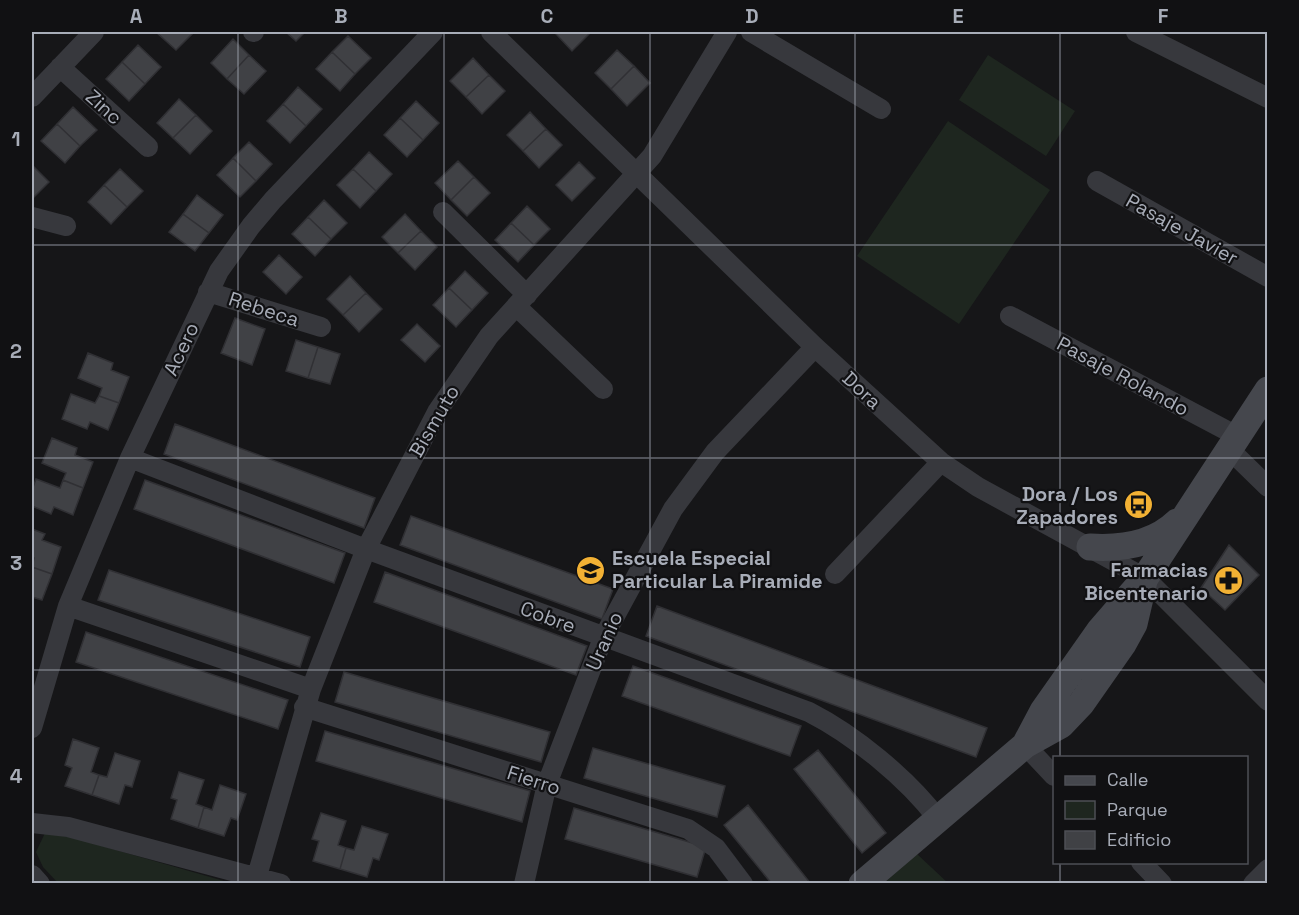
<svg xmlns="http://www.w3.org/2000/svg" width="1299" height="915" viewBox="0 0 1299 915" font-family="'Space Grotesk',sans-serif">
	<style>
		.green { fill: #1e261f }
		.building { fill: #404145; stroke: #303034; stroke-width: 1.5 }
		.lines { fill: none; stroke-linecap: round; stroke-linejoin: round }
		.minor { stroke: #37383d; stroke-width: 20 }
		.secondary { stroke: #45474d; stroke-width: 27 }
		.grid { fill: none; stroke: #a8adb8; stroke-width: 1.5; stroke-opacity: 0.55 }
		.labels { text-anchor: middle; stroke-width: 4.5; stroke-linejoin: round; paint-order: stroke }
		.street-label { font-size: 20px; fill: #a8adb8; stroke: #111113 }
		.poi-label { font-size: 20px; font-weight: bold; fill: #a8adb8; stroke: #111113; text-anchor: end }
		.neatline { fill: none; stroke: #a8adb8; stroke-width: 2 }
		.grid-label { font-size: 20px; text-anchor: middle; font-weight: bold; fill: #a8adb8 }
	</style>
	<rect width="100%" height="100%" fill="#161618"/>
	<path class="green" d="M988 55 1075 111 1046 156 959 100Z
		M948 121 1050 190 959 324 857 256Z
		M45 833 74 838 231 883H58L43 867 36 852Z
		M917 854 948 883 883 884Z"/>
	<path class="building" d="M156 32H189L192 34 176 50Z
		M286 32H305L296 41Z
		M559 32H591L572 51 556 34Z
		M348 36 371 58 355 74 332 52Z
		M233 39 249 55 227 79 211 63Z
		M138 45 161 67 145 84 122 62Z
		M617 50 634 66 611 89 595 73Z
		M332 52 355 74 340 91 316 69Z
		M249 55 266 71 244 94 227 79Z
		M473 58 489 75 466 97 450 81Z
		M122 62 145 84 129 101 106 79Z
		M634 66 650 83 627 106 611 89Z
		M489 75 505 91 482 114 466 97Z
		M298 87 322 109 306 126 283 104Z
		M179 99 196 115 173 138 157 123Z
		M416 101 439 123 423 140 400 118Z
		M283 104 306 126 290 143 267 121Z
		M73 107 97 130 80 146 57 124Z
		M530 112 546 129 523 151 507 135Z
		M196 115 212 131 190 154 173 138Z
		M400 118 423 140 407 157 384 135Z
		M57 124 80 146 65 163 41 141Z
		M546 129 562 145 539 168 523 151Z
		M249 142 272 164 256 181 233 158Z
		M369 152 392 174 376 191 353 169Z
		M233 158 256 181 240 197 217 175Z
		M458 161 474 177 451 200 435 183Z
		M579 162 595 178 572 201 556 185Z
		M32 165 49 182 33 198 32 197Z
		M120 169 143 191 127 207 104 185Z
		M353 169 376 191 360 208 337 185Z
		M474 177 490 193 467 216 451 200Z
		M104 185 127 207 111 224 88 202Z
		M197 195 223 215 209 233 183 214Z
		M324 200 347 223 331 239 308 217Z
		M527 206 550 229 534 245 511 223Z
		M183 214 209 233 195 251 169 232Z
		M405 214 421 231 398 253 382 237Z
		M308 217 331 239 315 256 292 234Z
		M511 223 534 245 518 262 495 240Z
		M421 231 437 247 415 270 398 253Z
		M279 255 302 277 286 294 263 272Z
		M465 271 488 293 472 310 449 288Z
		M350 276 366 293 343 315 327 299Z
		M449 288 472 310 456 327 433 305Z
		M366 293 382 309 359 332 343 315Z
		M235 318 265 329 252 365 221 353Z
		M417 324 440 346 425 362 401 340Z
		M296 340 318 347 308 378 286 371Z
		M318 347 340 354 330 384 308 378Z
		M88 353 113 363 111 370 129 377 119 403 99 396 102 388 78 378Z
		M71 394 95 403 99 396 119 403 108 430 90 422 87 429 62 419Z
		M175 424 375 498 364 528 164 454Z
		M52 438 77 448 75 455 93 462 83 488 63 480 66 473 42 463Z
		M36 479 60 488 63 480 83 488 73 515 54 507 51 514 32 506V490Z
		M145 480 345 553 334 583 134 509Z
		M411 516 613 589 602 619 400 545Z
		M32 529 45 534 42 540 61 547 52 574 32 567 34 558 32 557Z
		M1229 545 1259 575 1225 610 1201 588Z
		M32 567 52 574 42 600 32 597Z
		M109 570 310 637 300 667 98 600Z
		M385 572 587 646 576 675 374 602Z
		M657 606 987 728 976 757 646 636Z
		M86 632 288 700 278 729 76 662Z
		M633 666 801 726 790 756 622 696Z
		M344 672 550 732 541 762 335 702Z
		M325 731 530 791 522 822 316 761Z
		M73 739 99 748 91 772 99 775 92 795 65 786 72 768 65 765Z
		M593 748 725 786 717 817 584 778Z
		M818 750 886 833 862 853 794 769Z
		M115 753 140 761 132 787 125 785 119 804 92 795 99 775 107 777Z
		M179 772 204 780 196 804 204 807 198 828 171 819 177 800 171 798Z
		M220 785 246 794 237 820 231 818 224 836 198 828 204 807 212 810Z
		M748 805 811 884H772L724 825Z
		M574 808 706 847 697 877 565 839Z
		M321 813 346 821 338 845 346 848 340 869 313 861 319 841 312 839Z
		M362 826 388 834 379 860 373 858 367 877 340 869 346 848 354 850Z"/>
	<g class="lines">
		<path class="minor" d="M253 32H254
			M491 32 815 347 941 462 978 487 1145 578 1268 701
			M751 32 881 109
			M1136 32 1268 98
			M60 67 148 147
			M32 97 94 32
			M1097 181 1268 277
			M443 212 527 295
			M32 217 66 226
			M208 292 321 327
			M516 306 603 389
			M1010 316 1237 436
			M1229 449 1268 487
			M130 458 366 549 809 712C854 735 907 778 938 819
			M835 574 941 462
			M68 606 311 689
			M304 707 688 829 716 848 743 884
			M32 728 68 606 130 458 219 271 251 226 273 200 433 32
			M1025 745 1054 776
			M32 823 68 827 281 884
			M1141 862 1162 884
			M32 875 40 884
			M257 876 311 689 366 549 437 412 489 336 652 156 727 32
			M524 884 547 784 603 638 673 509 715 452 815 347
			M1253 884 1268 869"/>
		<path class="secondary" d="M1090 547C1121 549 1153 545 1177 522
			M1025 745 1043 711 1100 630 1145 578 1268 390
			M862 884 1025 745 1061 725 1081 704 1123 644 1134 624 1144 581"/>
	</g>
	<path class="grid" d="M238 32V884M444 32V884M650 32V884M855 32V884M1060 32V758M32 245H1268M32 458H1268M32 670H1268M1060 862V884"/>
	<defs>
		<symbol id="bus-disc" viewBox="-11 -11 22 22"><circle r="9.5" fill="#f2b134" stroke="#111113"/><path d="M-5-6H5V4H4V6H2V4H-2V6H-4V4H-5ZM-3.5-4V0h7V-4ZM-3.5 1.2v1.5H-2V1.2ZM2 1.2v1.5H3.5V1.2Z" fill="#111"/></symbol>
		<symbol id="school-disc" viewBox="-11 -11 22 22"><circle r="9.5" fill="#f2b134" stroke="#111113"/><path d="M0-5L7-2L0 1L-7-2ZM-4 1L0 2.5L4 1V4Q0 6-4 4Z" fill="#111"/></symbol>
		<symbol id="pharmacy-disc" viewBox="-11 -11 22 22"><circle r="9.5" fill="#f2b134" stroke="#111113"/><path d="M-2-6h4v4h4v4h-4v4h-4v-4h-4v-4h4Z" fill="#111"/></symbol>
	</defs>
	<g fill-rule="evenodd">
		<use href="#bus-disc" x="1122" y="488" width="33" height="33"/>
		<use href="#school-disc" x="574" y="554" width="33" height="33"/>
		<use href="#pharmacy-disc" x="1212" y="564" width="33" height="33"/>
	</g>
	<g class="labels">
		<g class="street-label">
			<text transform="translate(104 107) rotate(42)" y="7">Zinc</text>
			<text transform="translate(1182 229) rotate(29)" y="7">Pasaje Javier</text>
			<text transform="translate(264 309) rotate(18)" y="7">Rebeca</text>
			<text transform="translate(181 349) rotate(-65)" y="7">Acero</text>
			<text transform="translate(1123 376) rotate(28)" y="7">Pasaje Rolando</text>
			<text transform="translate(862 390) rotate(43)" y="7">Dora</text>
			<text transform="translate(434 421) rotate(-60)" y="7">Bismuto</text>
			<text transform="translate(548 617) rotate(20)" y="7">Cobre</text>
			<text transform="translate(604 641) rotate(-66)" y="7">Uranio</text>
			<text transform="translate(534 780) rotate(18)" y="7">Fierro</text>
		</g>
		<g class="poi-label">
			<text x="1118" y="501">Dora / Los<tspan x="1118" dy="23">Zapadores</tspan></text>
			<text x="612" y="565" text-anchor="start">Escuela Especial<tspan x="612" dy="23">Particular La Piramide</tspan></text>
			<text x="1208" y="577">Farmacias<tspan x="1208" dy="23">Bicentenario</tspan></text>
		</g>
	</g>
	<rect width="1299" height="915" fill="none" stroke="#111113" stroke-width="66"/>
	<rect x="1053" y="756" width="195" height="108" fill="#111113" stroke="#4d4f55" stroke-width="1.5"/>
	<rect x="1065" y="776" width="30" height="9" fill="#45474d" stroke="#4d4f55" stroke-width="1.5"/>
	<text x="1107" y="786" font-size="18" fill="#a8adb8">Calle</text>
	<rect x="1065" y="801" width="30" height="18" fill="#1e261f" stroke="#4d4f55" stroke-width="1.5"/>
	<text x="1107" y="816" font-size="18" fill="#a8adb8">Parque</text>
	<rect x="1065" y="831" width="30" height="18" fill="#404145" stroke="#4d4f55" stroke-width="1.5"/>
	<text x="1107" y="846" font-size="18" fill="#a8adb8">Edificio</text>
	<rect x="33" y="33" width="1233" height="849" class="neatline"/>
	<g class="grid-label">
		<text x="136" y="23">A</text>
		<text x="341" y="23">B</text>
		<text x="547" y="23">C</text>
		<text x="752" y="23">D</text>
		<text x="958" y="23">E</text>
		<text x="1163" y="23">F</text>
		<text x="16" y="146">1</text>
		<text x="16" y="358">2</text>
		<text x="16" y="570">3</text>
		<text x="16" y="783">4</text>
	</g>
</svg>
